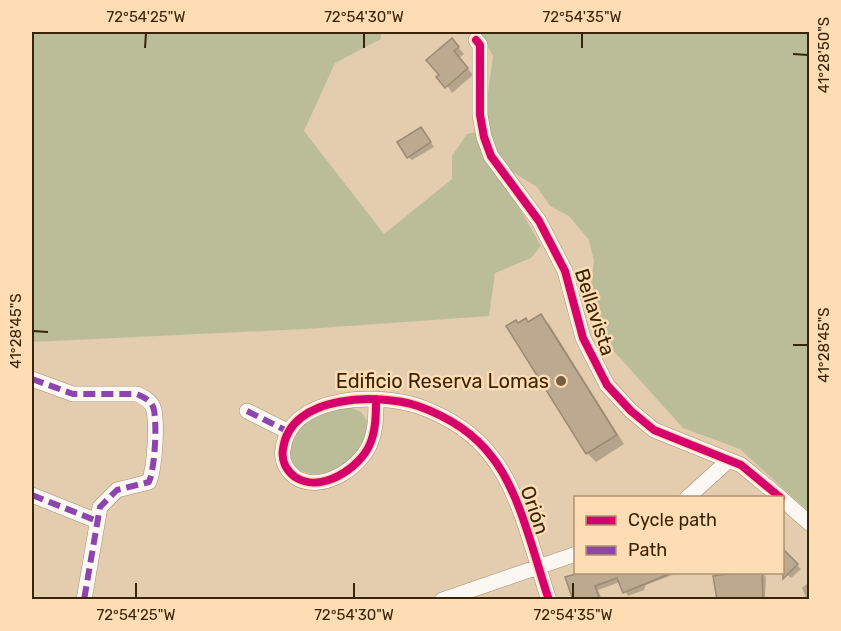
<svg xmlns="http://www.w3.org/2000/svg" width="841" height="631" viewBox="0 0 841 631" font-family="Rubik,sans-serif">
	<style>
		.green { fill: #bbbd99 }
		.shadow { fill: #0003 }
		.building { fill: #bda990; stroke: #9b8972; stroke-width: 1.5 }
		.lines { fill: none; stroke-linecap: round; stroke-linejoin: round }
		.minor-casing { stroke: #a49073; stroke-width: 16 }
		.minor { stroke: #fbf7f3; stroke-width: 15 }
		.quiet { stroke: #8e44ad; stroke-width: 6; stroke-dasharray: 12 6; stroke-linecap: butt }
		.cycleway-casing { stroke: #feddb5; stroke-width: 11 }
		.cycleway { stroke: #d6006c; stroke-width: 8 }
		.ticks { fill: none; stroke: #392405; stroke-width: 2 }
		.poi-dot { fill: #755f40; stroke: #feddb5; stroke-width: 2 }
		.labels { text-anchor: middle; stroke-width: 5; stroke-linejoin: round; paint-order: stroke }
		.street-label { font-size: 20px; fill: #392405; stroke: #feddb5 }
		.poi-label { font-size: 20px; fill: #392405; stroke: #feddb5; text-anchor: end }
		.neatline { fill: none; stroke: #392405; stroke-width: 2 }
		.ticks-label { font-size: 15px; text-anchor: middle; fill: #392405 }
	</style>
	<rect width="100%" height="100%" fill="#e4ccae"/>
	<path class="green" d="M32 32H381V39L335 63 304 131 384 234 452 179V156L467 134 477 132 541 246 531 258 495 273 489 316 306 329 32 342Z
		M479 32H809V512L740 449 683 428 592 327 589 299 594 261 589 240 569 216 550 206 537 187 513 172 502 161 486 135 487 100 493 56Z
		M350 407 361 412 368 422C363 459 330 488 293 467 280 425 317 415 350 407Z"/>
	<path class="shadow" d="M452 40 464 54 459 58 473 75 452 93 441 75Z
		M424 133 434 147 412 160 408 157Z
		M540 316 549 324 624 444 596 462 587 453 508 327 529 323Z
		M782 551 801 569 791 578 782 570Z
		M584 572H680L646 585 644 590 628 596 620 582 598 590 602 600H574L567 578Z
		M743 572H761L766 577 765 597 768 600H718L714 577Z
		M810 581V600H807L802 588Z"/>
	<path class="building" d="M452 38 459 47 454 51 468 68 445 88 436 77 439 75 426 60Z
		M421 127 431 142 407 158 397 142Z
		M541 314 617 435 586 454 506 326 516 320 518 323 526 318 528 322Z
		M783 549 798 564 783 579Z
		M579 573H669V574L623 593 617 578 595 586 600 600H573L565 577Z
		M734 573H762L763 600H717L713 576Z"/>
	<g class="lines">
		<defs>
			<path id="minor" d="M476 40 480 45V115L484 137 491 156 539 221 565 271 583 338 607 385 631 411 654 430 741 465 781 498
				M32 379 73 394H137C144 397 152 401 154 410 157 426 155 467 149 482L117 490 100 507 84 600
				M376 399C376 414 376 430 370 444 360 468 321 494 295 477 286 470 281 460 283 449 290 394 379 393 418 406 446 416 474 433 492 457 520 492 534 556 549 600
				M247 411 289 432
				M32 495 97 521
				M687 498 729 460
				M782 499 810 524
				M442 600 576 554"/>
		</defs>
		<use href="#minor" class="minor-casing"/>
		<use href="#minor" class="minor"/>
		<path class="quiet" d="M32 379 73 394H137C144 397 152 401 154 410 157 426 155 467 149 482L117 490 100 507 84 600
			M247 411 289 432
			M32 495 97 521"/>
		<defs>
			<path id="cycleway" d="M476 40 480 45V115L484 137 491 156 539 221 565 271 583 338 607 385 631 411 654 430 741 465 781 498
				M376 399C376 414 376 430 370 444 360 468 321 494 295 477 286 470 281 460 283 449 290 394 379 393 418 406 446 416 474 433 492 457 520 492 534 556 549 600"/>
		</defs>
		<use href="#cycleway" class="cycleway-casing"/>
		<use href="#cycleway" class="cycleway"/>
	</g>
	<path class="ticks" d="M145 48 146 33M364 48V33M582 48V33M793 54 808 55M33 331 48 332M793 345H808M136 598V583M354 598V583M573 598V583"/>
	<circle class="poi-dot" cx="561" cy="381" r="6"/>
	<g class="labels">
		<g class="street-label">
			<text transform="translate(595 312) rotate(72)" y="7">Bellavista</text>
			<text transform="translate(535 510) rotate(71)" y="7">Orión</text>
		</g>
		<g class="poi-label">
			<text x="549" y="388">Edificio Reserva Lomas</text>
		</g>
	</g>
	<rect width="841" height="631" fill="none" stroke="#feddb5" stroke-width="66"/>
	<rect x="574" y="496" width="210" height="78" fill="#feddb5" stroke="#af936f" stroke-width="1.5"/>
	<rect x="586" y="516" width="30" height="9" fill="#d6006c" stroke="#af936f" stroke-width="1.5"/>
	<text x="628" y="526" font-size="18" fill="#392405">Cycle path</text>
	<rect x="586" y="546" width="30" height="9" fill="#8e44ad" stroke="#af936f" stroke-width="1.5"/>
	<text x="628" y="556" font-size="18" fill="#392405">Path</text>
	<rect x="33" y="33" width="775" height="565" class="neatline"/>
	<g class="ticks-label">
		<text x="146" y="22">72°54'25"W</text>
		<text x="364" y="22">72°54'30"W</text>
		<text x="582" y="22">72°54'35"W</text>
		<text transform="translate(824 55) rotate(-90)" y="5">41°28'50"S</text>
		<text transform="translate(16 331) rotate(-90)" y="5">41°28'45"S</text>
		<text transform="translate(824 345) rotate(-90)" y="5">41°28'45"S</text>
		<text x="136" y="620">72°54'25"W</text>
		<text x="354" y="620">72°54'30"W</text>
		<text x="573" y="620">72°54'35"W</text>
	</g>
</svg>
